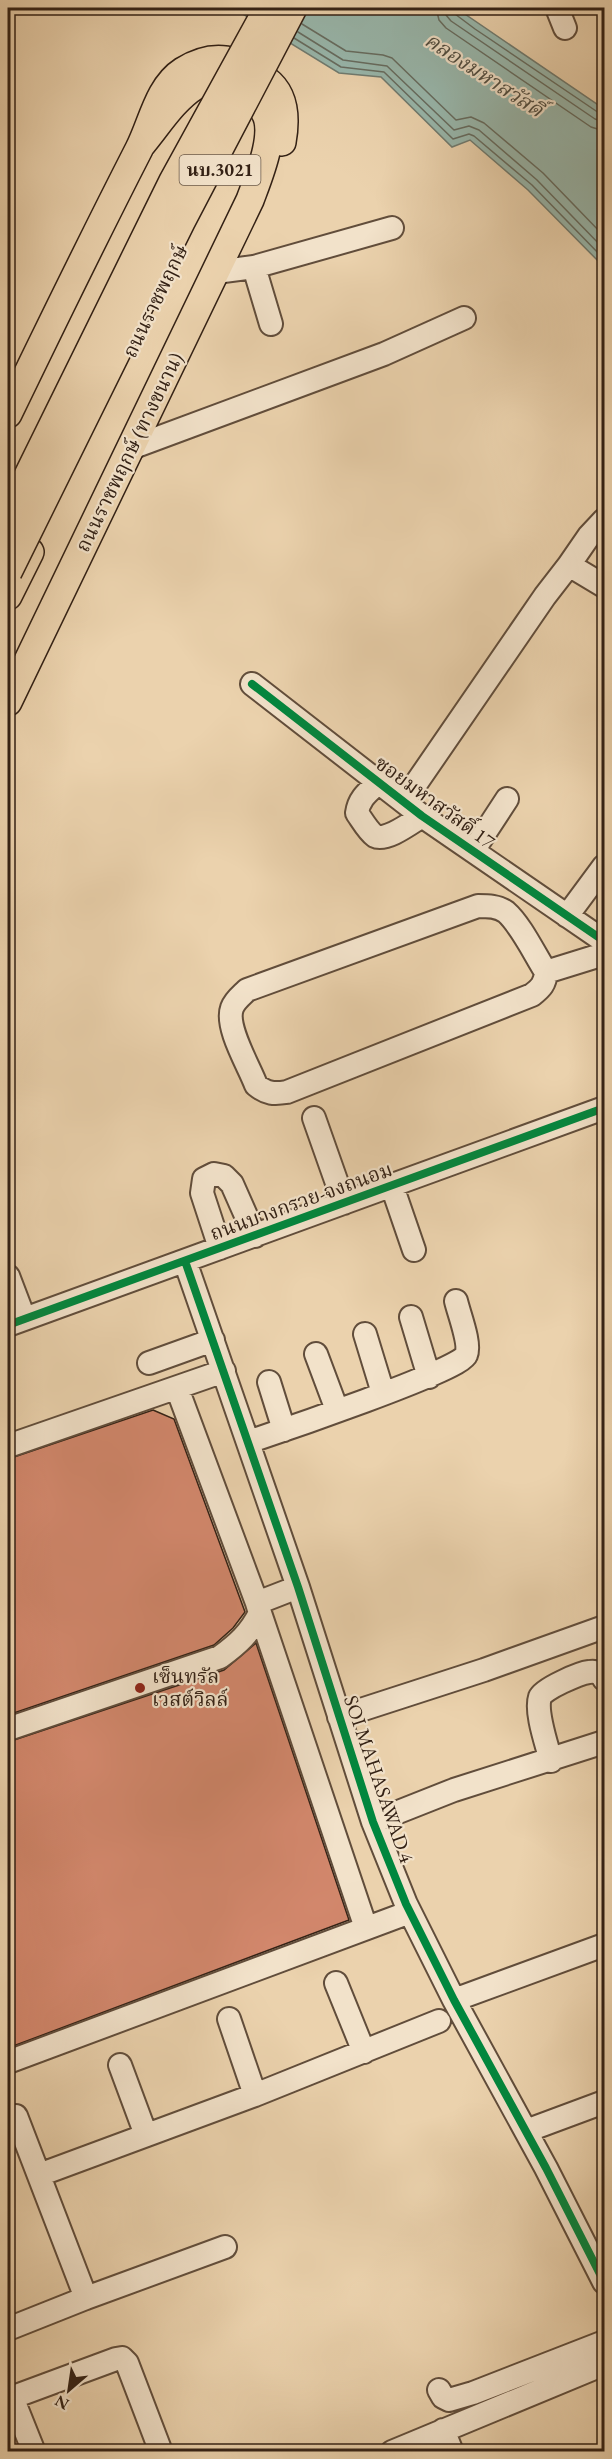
<svg xmlns="http://www.w3.org/2000/svg" width="612" height="2459" viewBox="0 0 612 2459" font-family="'EB Garamond','Noto Serif Thai',serif">
	<style>
		.water { fill: #98b7ac; stroke: #707b70; stroke-width: 1.5 }
		.lines { fill: none; stroke-linecap: round; stroke-linejoin: round }
		.shore { stroke: #666c60; stroke-width: 1.5 }
		.building { fill: #d2876c; stroke: #332115; stroke-width: 1.5 }
		.minor-casing { stroke: #614d3b; stroke-width: 26 }
		.major-casing { stroke: #332115; stroke-width: 30 }
		.minor { stroke: #f2e2ca; stroke-width: 22 }
		.major { stroke: #ebd2ad; stroke-width: 27 }
		.major-bridge-casing { stroke: #332115; stroke-width: 30; stroke-linecap: butt }
		.major-bridge { stroke: #ebd2ad; stroke-width: 27 }
		.cycleway-casing { stroke: #f2e2ca; stroke-width: 11 }
		.cycleway { stroke: #00873e; stroke-width: 8 }
		.poi-dot { fill: #8f2418; stroke: #f2e2ca; stroke-width: 2 }
		.labels { text-anchor: middle; stroke-width: 4.5; stroke-linejoin: round; paint-order: stroke }
		.shield { fill: #f2e2ca; stroke: #6c5b4b; stroke-width: 1.5 }
		.shield-label { font-size: 18px; font-weight: bold; fill: #332115 }
		.street-label { font-size: 20px; fill: #332115; stroke: #f2e2ca }
		.poi-label { font-size: 20px; fill: #332115; stroke: #f2e2ca; text-anchor: start }
		.water-label { font-size: 21px; font-style: italic; fill: #514e42; stroke: #f2e2ca }
	</style>
	<rect width="100%" height="100%" fill="#ebd2ad"/>
	<filter id="stains"><feTurbulence type="fractalNoise" baseFrequency=".00333" numOctaves="4"/><feColorMatrix values="0 0 0 0 .2 0 0 0 0 .09 0 0 0 0 .02 0 0 0 .5 -.17"/></filter>
	<radialGradient id="worn" r=".72"><stop offset=".6" stop-color="#630" stop-opacity="0"/><stop offset="1" stop-color="#630" stop-opacity=".3"/></radialGradient>
	<path class="water" d="M233 8H456L604 109V267L528 190 470 140 452 147 381 77 339 73Z"/>
	<g class="lines">
		<path class="shore" d="M436 8 439 20 446 28 591 127 604 131
			M445 8 446 15 451 21 595 119 604 122
			M453 8 455 14 475 29 599 113 604 114
			M302 24 346 51 383 55 392 58 456 120 471 117 484 123 543 173 604 236
			M298 32 343 60 387 66 454 130 469 126 479 130 537 180 604 249
			M294 38 341 67 384 72 453 139 469 134 474 136 532 185 604 259"/>
	</g>
	<path class="building" d="M153 1410 174 1419 245 1612 233 1628 214 1645 8 1715V1459Z
		M256 1643 349 1920 8 2048V1742L224 1670Z"/>
	<g class="lines">
		<defs>
			<path id="minor" d="M557 8 565 28
				M254 267 271 324
				M216 272 254 267 392 228
				M131 448 384 354 464 318
				M569 565 589 536 604 520
				M252 684 422 816 604 941
				M379 782C368 792 359 798 357 813 362 820 368 831 375 836 386 842 412 822 422 816
				M404 801 545 596 569 565 604 586
				M473 851 507 799
				M567 916 604 866
				M546 972C545 984 541 988 532 995L287 1092C274 1094 267 1094 256 1085 249 1066 225 1027 232 1008 235 1000 241 996 247 990L478 906C488 906 498 906 506 912 521 925 535 955 546 972L604 954
				M314 1118 344 1203
				M392 1186 414 1250
				M220 1248 202 1193 204 1179 214 1174 224 1176 232 1184 255 1236
				M185 1261 298 1587 373 1822 406 1904 454 2000 546 2168 604 2282
				M8 1276 24 1318
				M411 1317 429 1377
				M8 1325 604 1108
				M365 1334 383 1393
				M316 1354 337 1410
				M149 1363 213 1340
				M269 1382 284 1430
				M177 1388 257 1603
				M248 1442C275 1433 461 1370 466 1355 471 1344 459 1314 456 1301
				M8 1446 224 1371
				M260 1613 366 1928
				M339 1717 484 1670 604 1627
				M8 1729 220 1657C238 1644 250 1633 260 1613L257 1603 298 1587
				M551 1761C547 1745 535 1712 540 1697 543 1689 580 1673 589 1672 596 1671 601 1673 604 1679
				M373 1822 454 1790 604 1742
				M336 1983 364 2052
				M454 2000 604 1945
				M229 2019 255 2095
				M8 2062 410 1912
				M120 2065 146 2135
				M16 2116 86 2298
				M526 2131 604 2102
				M39 2175 255 2095 439 2021
				M8 2329 86 2298 225 2247
				M439 2390 443 2397 449 2400 473 2393 604 2342
				M12 2397 34 2452
				M8 2399 116 2359 122 2358 127 2363 161 2452
				M443 2430 452 2452
				M392 2452 604 2364"/>
			<path id="major" d="M8 414C51 325 94 237 139 149 152 124 158 87 183 71 215 51 239 59 266 80 286 95 286 120 282 142
				M8 596 30 552
				M8 702 250 200C258 178 278 132 264 111 258 101 240 92 230 88 217 83 207 78 195 86 173 100 158 125 142 144"/>
		</defs>
		<use href="#minor" class="minor-casing"/>
		<use href="#major" class="major-casing"/>
		<use href="#minor" class="minor"/>
		<use href="#major" class="major"/>
		<defs>
			<path id="major-bridge" d="M8 516 173 181 268 8
				M8 572 181 222 293 8"/>
		</defs>
		<use href="#major-bridge" class="major-bridge-casing"/>
		<use href="#major-bridge" class="major-bridge"/>
		<defs>
			<path id="cycleway" d="M252 684 422 816 604 941
				M185 1261 298 1587 373 1822 406 1904 454 2000 546 2168 604 2282
				M8 1325 604 1108"/>
		</defs>
		<use href="#cycleway" class="cycleway-casing"/>
		<use href="#cycleway" class="cycleway"/>
	</g>
	<circle class="poi-dot" cx="140" cy="1688" r="6"/>
	<g class="labels">
		<rect class="shield" x="179.5" y="155" width="81" height="30" rx="4.5"/>
		<g class="shield-label">
			<text x="220" y="176">นบ.3021</text>
		</g>
		<g class="street-label">
			<text transform="translate(155 301) rotate(-64)" y="7">ถนนราชพฤกษ์</text>
			<text transform="translate(129 452) rotate(-64)" y="7">ถนนราชพฤกษ์ (ทางขนาน)</text>
			<text transform="translate(435 802) rotate(36)" y="7">ซอยมหาสวัสดิ์ 17</text>
			<text transform="translate(301 1201) rotate(-20)" y="7">ถนนบางกรวย-จงถนอม</text>
			<text transform="translate(379 1779) rotate(71)" y="7">SOI MAHASAWAD 4</text>
		</g>
		<g class="poi-label">
			<text x="152" y="1683">เซ็นทรัล<tspan x="152" dy="23">เวสต์วิลล์</tspan></text>
		</g>
		<g class="water-label">
			<text transform="translate(484 75) rotate(33)" y="7">คลองมหาสวัสดิ์</text>
		</g>
	</g>
	<rect width="612" height="2459" fill="none" stroke="#ebd2ad" stroke-width="30"/>
	<rect x="9" y="9" width="594" height="2441" fill="none" stroke="#332115" stroke-width="3"/>
	<rect x="15" y="15" width="582" height="2429" fill="none" stroke="#332115" stroke-width="1.5"/>
	<g transform="translate(69 2390) rotate(209)" stroke="#f2e2ca" stroke-width="4.5" paint-order="stroke">
	<path d="M0-4.5L10 22L0 15L-10 22Z" fill="#332115"/>
	<text y="-9" font-size="16" font-weight="bold" text-anchor="middle" fill="#332115">N</text>
	</g>
	<rect width="100%" height="100%" filter="url(#stains)"/>
	<rect width="100%" height="100%" fill="url(#worn)"/>
</svg>
